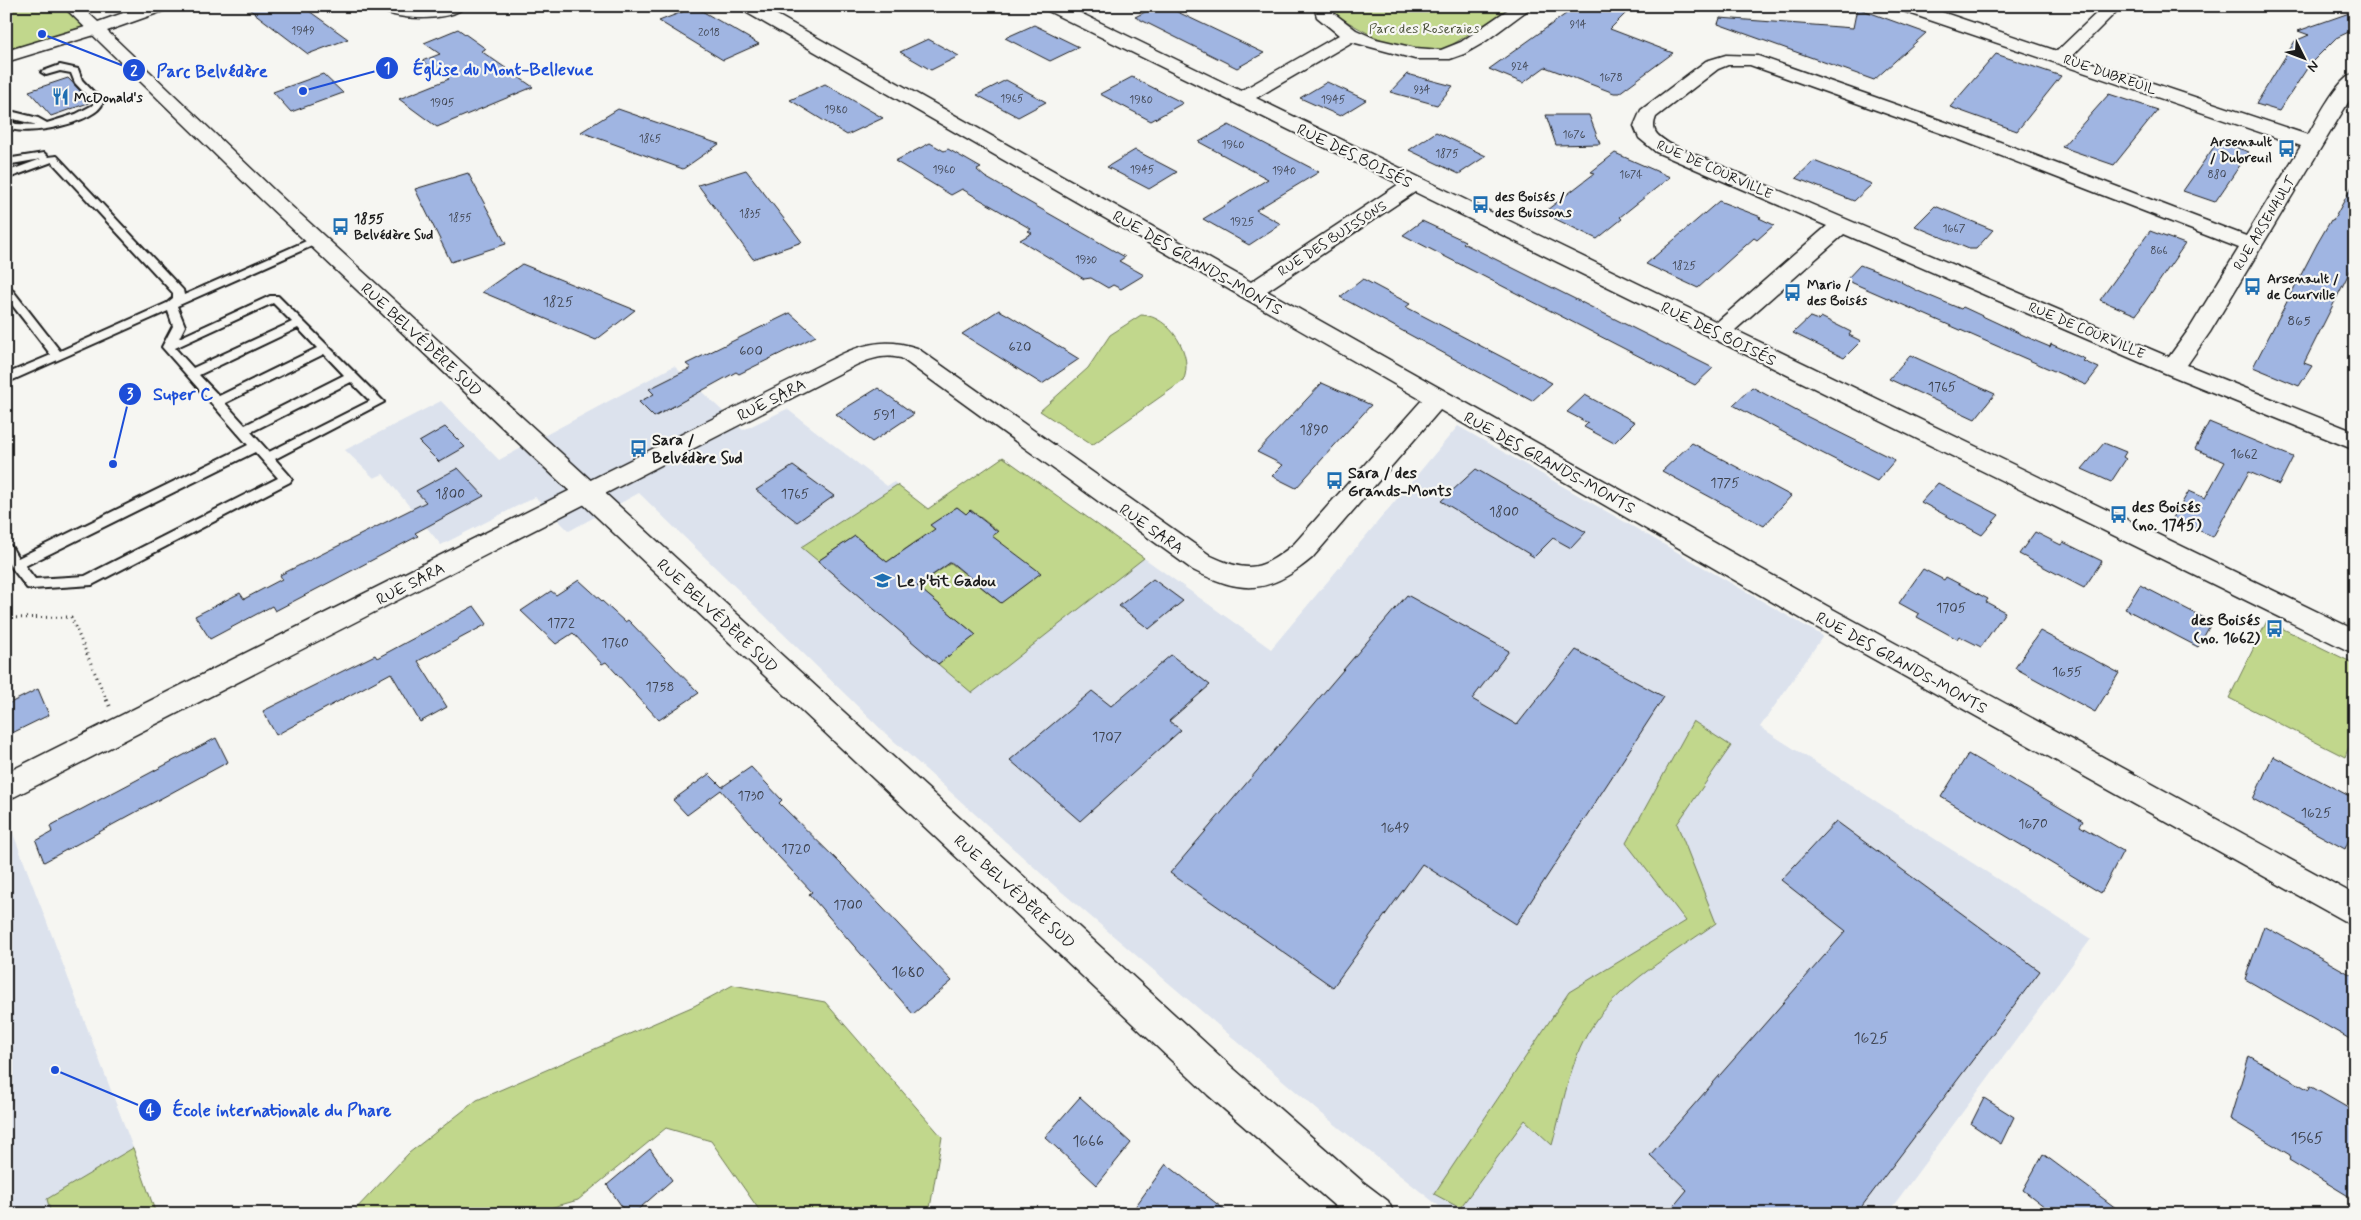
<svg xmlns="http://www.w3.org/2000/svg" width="2361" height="1220" viewBox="0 0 2361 1220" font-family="Mynerve,sans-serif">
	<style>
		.built { fill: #dce2ed }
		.green { fill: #c1d78c; stroke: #6e7a54 }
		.building { fill: #a0b5e2; stroke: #1c1c1c }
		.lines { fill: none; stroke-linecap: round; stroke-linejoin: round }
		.lane-casing { stroke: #1c1c1c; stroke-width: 4 }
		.street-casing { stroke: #1c1c1c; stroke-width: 3 }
		.secondary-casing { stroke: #1c1c1c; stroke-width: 3 }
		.path-far1 { stroke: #1c1c1c; stroke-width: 3; stroke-dasharray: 1 4; stroke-linecap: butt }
		.path { stroke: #1c1c1c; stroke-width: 4; stroke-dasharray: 1 4.5; stroke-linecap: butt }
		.lane { fill: #f6f6f2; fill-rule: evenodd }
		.street { fill: #f6f6f2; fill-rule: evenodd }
		.secondary { fill: #f6f6f2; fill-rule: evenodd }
		.labels { text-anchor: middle; stroke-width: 4.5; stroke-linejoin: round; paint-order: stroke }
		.far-number-label { font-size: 11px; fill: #3d424e }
		.far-park-label { font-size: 14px; fill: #4e543e; stroke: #f6f6f2 }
		.far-street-label { font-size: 14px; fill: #1c1c1c; stroke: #f6f6f2 }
		.far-poi-label { font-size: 14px; font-weight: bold; fill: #1c1c1c; stroke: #f6f6f2; text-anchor: start }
		.number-label { font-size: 14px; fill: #3d424e }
		.street-label { font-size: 16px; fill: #1c1c1c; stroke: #f6f6f2 }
		.poi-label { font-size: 16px; font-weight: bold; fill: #1c1c1c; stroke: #f6f6f2; text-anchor: start }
		.near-number-label { font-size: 16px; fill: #3d424e }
		.leader { fill: none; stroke: #1d4ed8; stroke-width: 2 }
		.callout-dot { fill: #1d4ed8; stroke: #f6f6f2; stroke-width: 2 }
		.mark-label { font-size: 15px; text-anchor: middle; font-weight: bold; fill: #fff }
		.callout-label { font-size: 18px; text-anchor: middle; font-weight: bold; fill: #1d4ed8; stroke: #f6f6f2; stroke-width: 4.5; stroke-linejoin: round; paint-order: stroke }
	</style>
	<rect width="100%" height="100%" fill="#f6f6f2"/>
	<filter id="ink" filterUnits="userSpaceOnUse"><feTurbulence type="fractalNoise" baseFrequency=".02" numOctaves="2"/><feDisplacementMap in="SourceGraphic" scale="10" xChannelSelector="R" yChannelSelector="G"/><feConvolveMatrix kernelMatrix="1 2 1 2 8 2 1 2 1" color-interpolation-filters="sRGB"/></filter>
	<g filter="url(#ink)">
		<path class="built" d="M674 366 743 430 787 409 887 486 894 482 928 509 1003 457 1271 649 1458 426 1823 636 1760 727 2091 939 1887 1214H1449L1327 1118 1056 887 885 733 639 493 569 531 535 497 441 545 383 474 374 478 345 450 441 401 499 460Z
			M6 815 133 1148 156 1214H6Z"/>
		<path class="green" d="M6 6H71L95 29 6 57Z
			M1333 6H1513L1447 48C1409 59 1367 34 1335 14L1331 10Z
			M1141 315C1170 315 1195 356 1183 381L1092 445 1040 411 1088 368 1110 335Z
			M1003 457 1144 558 972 693 938 664 976 635 917 586 951 563 1001 603 992 536 998 531 971 510 966 514 957 507 931 525 949 540 932 552 917 541 887 562 855 536 818 561 801 547 897 485 928 509Z
			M2267 621 2355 664V732L2345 757 2229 698Z
			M1693 721 1731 746 1677 824 1716 923C1674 953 1619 984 1591 1028 1569 1062 1563 1107 1552 1145L1525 1120 1460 1208 1434 1194 1569 992 1686 921 1626 843Z
			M733 985 825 1002 942 1137 929 1214H762L711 1141 666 1128 578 1200 529 1214H354L353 1212 409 1153 477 1100 694 1006Z
			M133 1148 156 1214H51L47 1199Z"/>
		<path class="building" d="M245 6H302L348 39 308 54Z
			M1157 6H1165L1264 53 1237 68 1135 17Z
			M1577 6H1633L1610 29 1673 53 1619 93H1614L1545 67 1523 83 1489 69Z
			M695 7 759 44 723 60 659 21Z
			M1857 8 1926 33 1874 80 1718 24 1720 18 1853 28Z
			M2355 11V29L2336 38 2310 64 2279 111 2256 104 2295 41 2309 35 2298 31Z
			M1034 25 1079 47 1050 61 1005 38Z
			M458 29 486 49 481 51 533 87 437 127 399 99 449 79 422 61 440 54 424 43Z
			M928 39 959 56 931 70 900 52Z
			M1996 54 2061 76 2017 131 1950 107Z
			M323 74 343 93 291 112 273 92Z
			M1407 74 1453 86 1437 105 1390 92Z
			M1132 77 1183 103 1151 121 1100 94Z
			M68 78 91 102 51 116 29 91Z
			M1006 80 1046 102 1018 117 977 95Z
			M1327 82 1366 100 1340 116 1300 98Z
			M825 84 883 118 847 135 790 100Z
			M2109 94 2158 110 2114 165 2062 147Z
			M618 109 719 144 683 169 581 132Z
			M1546 115H1589L1600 144 1556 145Z
			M1229 125 1319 172 1256 210 1281 224 1249 245 1203 219 1268 179 1199 142Z
			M1436 132 1486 156 1459 174 1409 150Z
			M2218 141 2249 152 2215 202 2183 191Z
			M930 143 944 151 948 149 981 168 977 170 985 177 1125 257 1119 261 1144 275 1121 289 1113 285 1108 288 1091 278 1084 279 1020 240 1032 233 1028 231 1031 229 962 189 951 195 895 161Z
			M1135 150 1177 172 1149 189 1107 167Z
			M1615 153 1670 177 1620 217 1622 219 1597 239 1543 213 1595 173 1591 172Z
			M1814 161 1872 184 1854 201 1796 178Z
			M746 170 802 242 753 259 698 185Z
			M468 173 506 244 451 262 415 189Z
			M2355 181V261L2304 363 2312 366 2299 386 2253 367 2317 244 2331 220 2333 221Z
			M1719 201 1761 217 1759 218 1774 225 1757 240 1754 238 1698 288 1646 264Z
			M1935 206 1993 230 1976 249H1969L1915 226Z
			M1422 221 1465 241 1463 243 1713 368 1695 385 1403 235Z
			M2150 231 2185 244 2136 315 2100 300Z
			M522 264 635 310 596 340 482 292Z
			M1860 265 1902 281 1901 282 1918 291 1961 309 1963 307 2038 342 2050 347 2051 344 2085 359 2083 361 2099 368 2086 385 1846 280Z
			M1363 279 1410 304 1406 307 1552 383 1532 401 1340 297Z
			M999 310 1008 315 1079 359 1042 384 962 334Z
			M790 313 816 336 739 374 736 372 654 417 639 402 654 394 649 389 691 368 686 364Z
			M1810 317 1818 320 1821 317 1851 332 1849 335 1861 341 1844 358 1793 333Z
			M1910 355 1995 394 1975 419 1889 379Z
			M1322 383 1371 405 1296 488 1272 476 1283 465 1257 452Z
			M1752 387 1804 415 1895 460 1877 481 1818 451 1733 405Z
			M878 388 914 414 872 442 836 414Z
			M1585 395 1635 422 1614 443 1584 427 1588 423 1567 412Z
			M2209 422 2293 457 2279 485 2249 472 2213 537 2173 518 2189 491 2205 498 2225 462 2195 449Z
			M445 427 465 447 439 462 419 442Z
			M1692 443 1791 496 1764 526 1662 471Z
			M2104 443 2126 452 2123 457 2126 459 2111 482 2082 469Z
			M793 466 834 496 797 522 756 490Z
			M458 468 484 496 415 533 418 536 275 611 272 606 210 639 195 616 240 593 244 599 282 579 280 575 426 502 416 491Z
			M1476 469 1568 522 1586 532 1571 548 1553 538 1534 557 1441 501Z
			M1938 483 1999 515 1982 535 1921 502Z
			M957 507 966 514 970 510 998 532 992 536 1041 573 1001 603 951 562 917 586 976 635 938 664 818 561 855 536 887 562 935 529 930 525Z
			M2035 532 2061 545 2063 542 2102 561 2084 588 2019 554Z
			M1923 569 1944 580 1946 577 1988 599 1986 602 2005 612 1981 647 1959 636 1957 639 1917 617 1919 614 1899 603Z
			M1153 579 1183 601 1149 629 1119 606Z
			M579 580 625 622 628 620 699 693 659 720 606 662 602 664 573 633 556 644 521 611 551 591 556 595Z
			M2140 585 2212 622 2198 647 2125 609Z
			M1407 595 1509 651 1472 699 1517 725 1576 650 1664 697 1516 924 1422 864 1333 987 1170 873Z
			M474 606 487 624 418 661 447 707 420 722 391 673 276 735 263 711 375 655 377 658Z
			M2040 631 2119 673 2095 712 2015 668Z
			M1171 655 1210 685 1169 721 1181 730 1080 821 1010 760 1092 691 1111 706Z
			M38 689 49 715 6 736V705Z
			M216 738 228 762 44 862 36 841 52 832 50 826Z
			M1968 754 2083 821 2080 826 2123 851 2101 893 1941 797Z
			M2273 756 2355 799V825L2345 849 2253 799Z
			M751 767 782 800 779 803 844 867 952 981 913 1014 809 894 812 892 761 838 762 837 721 790 687 815 673 800 709 774 722 787Z
			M1836 821 2040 971 1856 1214H1667L1687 1190 1650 1155 1846 931 1781 880Z
			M2264 926 2355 977V1042L2245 979Z
			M2249 1056 2309 1090 2310 1086 2355 1112V1200L2289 1160 2290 1155 2230 1119Z
			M1080 1097 1131 1143 1097 1185 1045 1137Z
			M1984 1098 2014 1117 2001 1144 1971 1124Z
			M650 1149 672 1180 633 1214H627L607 1185Z
			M2043 1154 2124 1214H2054L2023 1190Z
			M1166 1164 1230 1214H1130Z"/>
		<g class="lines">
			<defs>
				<path id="lane" d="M60 65 78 69 82 80 103 102C98 123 23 138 6 127V119L16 124 37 125 6 117V110L38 118 47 123 76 114 93 105V102L75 83 71 73 60 71 46 75 41 72Z
					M44 153 48 157 57 156 183 290 184 295 313 238H321V242L177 306 185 326 179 338 270 296H278L384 402 275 459 290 476 292 479 290 482 92 585 32 589 27 588 6 560V544L11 546 18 558 248 445 162 347 173 326 168 311 6 383V374L51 355 6 297V286L10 287 60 351 167 303 173 298V293L52 162 6 179V172L41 159 6 165V159ZM273 303 292 322 193 368 175 348ZM298 328 317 348 219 396 199 375ZM324 354 344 375 245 425 225 403ZM351 382 370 401 269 452 251 432ZM255 452 278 478 85 576 35 579 25 566Z"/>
				<path id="street" d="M377 6H465C455 22 388 22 377 6Z
					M740 6H761L1251 282 1399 184 1046 10 1044 6H1066L1241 91 1339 35 1317 17 1314 6H1331V11L1356 30 1376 39 1415 48 1441 50 1461 42 1513 6H1533L1483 43 1464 54 1450 59H1415L1352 42 1256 98 1717 322 1827 226 1656 152 1639 138 1634 126 1641 110 1706 61 1726 55 1758 56 1974 132 2246 236 2301 146 1900 10 1898 6H1924L2057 51 2104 6H2122L2072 56 2308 135C2317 120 2338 77 2355 73V91L2210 332 2187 365 2355 432V450L2165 373 1844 234 1735 330 2355 630V654L1415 192 1267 291 1827 606 2355 895V927L1807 622 1440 410 1312 558C1269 594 1243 595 1193 570L901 358C885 354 873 358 858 364L6 801V773L842 354C868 342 890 339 917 348L1211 556C1249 574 1262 570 1294 544L1422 400 742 10ZM1728 65H1750L1960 140 2239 248 2190 328 2169 357 1670 144C1658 136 1650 132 1656 117L1718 69Z
					M95 24 101 25 104 29 101 33 6 62V51Z"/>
				<path id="secondary" d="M63 6H81L98 22 143 6H168L166 10 107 31 277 193 1234 1069 1363 1182 1388 1201 1394 1214H1344L1208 1095 263 201Z"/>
			</defs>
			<use href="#lane" class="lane-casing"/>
			<use href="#street" class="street-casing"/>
			<use href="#secondary" class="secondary-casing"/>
			<path class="path-far1" d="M6 618 71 617 107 701"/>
			<path class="path" d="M107 700 110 707"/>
			<use href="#lane" class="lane"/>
			<use href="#street" class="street"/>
			<use href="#secondary" class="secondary"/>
		</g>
	</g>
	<defs>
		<symbol id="restaurant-bare" viewBox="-9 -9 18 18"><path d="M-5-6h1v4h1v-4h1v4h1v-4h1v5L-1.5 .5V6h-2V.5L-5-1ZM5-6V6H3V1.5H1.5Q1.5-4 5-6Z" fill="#1f6fb2" stroke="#f6f6f2" stroke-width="2.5" paint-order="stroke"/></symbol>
		<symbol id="bus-bare" viewBox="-9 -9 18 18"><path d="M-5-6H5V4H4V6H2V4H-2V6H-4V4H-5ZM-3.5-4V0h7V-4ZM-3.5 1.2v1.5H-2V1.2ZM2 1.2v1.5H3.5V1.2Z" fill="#1f6fb2" stroke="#f6f6f2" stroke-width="2.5" paint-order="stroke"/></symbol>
		<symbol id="school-bare" viewBox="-9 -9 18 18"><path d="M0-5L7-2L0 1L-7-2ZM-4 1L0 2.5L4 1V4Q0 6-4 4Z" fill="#1f6fb2" stroke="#f6f6f2" stroke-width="2.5" paint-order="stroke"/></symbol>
	</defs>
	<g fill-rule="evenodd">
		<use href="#restaurant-bare" x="48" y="84" width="25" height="25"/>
		<use href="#bus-bare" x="2274" y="136" width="25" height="25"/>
		<use href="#bus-bare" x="1468" y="192" width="25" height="25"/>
		<use href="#bus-bare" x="328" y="214" width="25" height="25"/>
		<use href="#bus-bare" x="2240" y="274" width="25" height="25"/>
		<use href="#bus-bare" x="1780" y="280" width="25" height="25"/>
		<use href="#bus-bare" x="626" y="436" width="25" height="25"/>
		<use href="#bus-bare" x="1322" y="468" width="25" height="25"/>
		<use href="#bus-bare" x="2106" y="502" width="25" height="25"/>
		<use href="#school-bare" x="870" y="568" width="25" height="25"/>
		<use href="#bus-bare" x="2262" y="616" width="25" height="25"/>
	</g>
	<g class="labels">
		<g class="far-number-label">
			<text x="1578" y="28">914</text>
			<text x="303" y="34">1949</text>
			<text x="709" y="36">2018</text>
			<text x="1520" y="70">924</text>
			<text x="1611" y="81">1678</text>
			<text x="1422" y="93">934</text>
			<text x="1012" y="102">1965</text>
			<text x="1141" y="103">1980</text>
			<text x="1333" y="103">1945</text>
			<text x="442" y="106">1905</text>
			<text x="836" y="113">1980</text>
			<text x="1574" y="138">1676</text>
			<text x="650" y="142">1865</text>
			<text x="1233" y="148">1960</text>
			<text x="1447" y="157">1875</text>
			<text x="944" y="173">1960</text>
			<text x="1142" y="173">1945</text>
			<text x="1284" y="174">1940</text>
			<text x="1631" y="178">1674</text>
			<text x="2217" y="178">880</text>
			<text x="750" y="217">1835</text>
			<text x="460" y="221">1855</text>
			<text x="1242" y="225">1925</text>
			<text x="1954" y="232">1667</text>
			<text x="2159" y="254">866</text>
			<text x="1086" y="263">1930</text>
			<text x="1684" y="269">1825</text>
		</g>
		<g class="far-park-label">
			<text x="1424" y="33">Parc des Roseraies</text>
		</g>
		<g class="far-street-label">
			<text transform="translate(2110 74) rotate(19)" y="5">RUE DUBREUIL</text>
			<text transform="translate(1715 169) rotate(24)" y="5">RUE DE COURVILLE</text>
			<text transform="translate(2264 223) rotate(-59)" y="5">RUE ARSENAULT</text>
			<text transform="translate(1332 238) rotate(-33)" y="5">RUE DES BUISSONS</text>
			<text transform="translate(2087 330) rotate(23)" y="5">RUE DE COURVILLE</text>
		</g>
		<g class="far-poi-label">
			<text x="74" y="102">McDonald's</text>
			<text x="2272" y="146" text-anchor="end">Arsenault<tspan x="2272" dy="16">/ Dubreuil</tspan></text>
			<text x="1495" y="201">des Boisés /<tspan x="1495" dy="16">des Buissons</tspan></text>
			<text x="354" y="223">1855<tspan x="354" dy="16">Belvédère Sud</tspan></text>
			<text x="2267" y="283">Arsenault /<tspan x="2267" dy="16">de Courville</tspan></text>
			<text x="1807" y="289">Mario /<tspan x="1807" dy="16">des Boisés</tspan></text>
		</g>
		<g class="number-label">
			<text x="558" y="306">1825</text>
			<text x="2299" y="325">865</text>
			<text x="1020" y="351">620</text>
			<text x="751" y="355">600</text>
			<text x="1942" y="391">1765</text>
			<text x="884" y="419">591</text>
			<text x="1314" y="434">1890</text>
			<text x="2244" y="458">1662</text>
			<text x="1725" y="487">1775</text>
			<text x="450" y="498">1800</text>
			<text x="795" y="498">1765</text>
			<text x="1504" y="516">1800</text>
			<text x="1951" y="612">1705</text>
			<text x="561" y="627">1772</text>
			<text x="615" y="647">1760</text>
			<text x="2067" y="676">1655</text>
			<text x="660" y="691">1758</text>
			<text x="1107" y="741">1707</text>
			<text x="751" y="800">1730</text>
			<text x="2316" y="817">1625</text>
			<text x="2033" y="828">1670</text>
			<text x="1395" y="832">1649</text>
			<text x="796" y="853">1720</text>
			<text x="848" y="909">1700</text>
		</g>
		<g class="street-label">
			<text transform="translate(1355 155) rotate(26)" y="6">RUE DES BOISÉS</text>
			<text transform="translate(1198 262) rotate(30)" y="6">RUE DES GRANDS-MONTS</text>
			<text transform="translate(1719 333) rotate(26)" y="6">RUE DES BOISÉS</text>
			<text transform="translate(422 339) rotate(43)" y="6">RUE BELVÉDÈRE SUD</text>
			<text transform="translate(771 399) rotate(-27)" y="6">RUE SARA</text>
			<text transform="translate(1550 462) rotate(29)" y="6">RUE DES GRANDS-MONTS</text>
			<text transform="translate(1152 528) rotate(35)" y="6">RUE SARA</text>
			<text transform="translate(410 583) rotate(-27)" y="6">RUE SARA</text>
			<text transform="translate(718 615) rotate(43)" y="6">RUE BELVÉDÈRE SUD</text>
			<text transform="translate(1902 662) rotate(29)" y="6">RUE DES GRANDS-MONTS</text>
			<text transform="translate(1015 891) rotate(43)" y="6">RUE BELVÉDÈRE SUD</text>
		</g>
		<g class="poi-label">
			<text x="652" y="445">Sara /<tspan x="652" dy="18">Belvédère Sud</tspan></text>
			<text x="1348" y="478">Sara / des<tspan x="1348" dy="18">Grands-Monts</tspan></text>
			<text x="2132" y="512">des Boisés<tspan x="2132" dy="18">(no. 1745)</tspan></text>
			<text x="897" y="586">Le p'tit Gadou</text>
			<text x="2260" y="625" text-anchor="end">des Boisés<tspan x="2260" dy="18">(no. 1662)</tspan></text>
		</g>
		<g class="near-number-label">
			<text x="908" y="977">1680</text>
			<text x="1871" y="1043">1625</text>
			<text x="2307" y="1143">1565</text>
			<text x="1088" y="1146">1666</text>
		</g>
	</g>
	<path class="leader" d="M303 91L387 68M42 34L134 70M113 464L130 394M55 1070L150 1110"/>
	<g class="callout-dot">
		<circle cx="303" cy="91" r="5"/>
		<circle cx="42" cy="34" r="5"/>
		<circle cx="113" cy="464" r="5"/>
		<circle cx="55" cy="1070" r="5"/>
		<circle cx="387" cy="68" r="12"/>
		<circle cx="134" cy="70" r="12"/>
		<circle cx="130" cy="394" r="12"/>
		<circle cx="150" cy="1110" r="12"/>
	</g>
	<g class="mark-label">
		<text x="387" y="73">1</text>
		<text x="134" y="76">2</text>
		<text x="130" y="399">3</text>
		<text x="150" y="1115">4</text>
	</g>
	<g class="callout-label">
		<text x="503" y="75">Église du Mont-Bellevue</text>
		<text x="212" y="77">Parc Belvédère</text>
		<text x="183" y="400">Super C</text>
		<text x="282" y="1116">École internationale du Phare</text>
	</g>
	<rect width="2361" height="1220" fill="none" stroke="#f6f6f2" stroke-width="25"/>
	<rect x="12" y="12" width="2336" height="1195" fill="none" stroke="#1c1c1c" stroke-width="2" filter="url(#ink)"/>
	<g transform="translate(2304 58) rotate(132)" stroke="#f6f6f2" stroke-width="4" paint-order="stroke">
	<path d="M0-4L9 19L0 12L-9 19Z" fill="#1c1c1c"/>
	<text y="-8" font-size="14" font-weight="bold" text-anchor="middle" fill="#1c1c1c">N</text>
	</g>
</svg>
